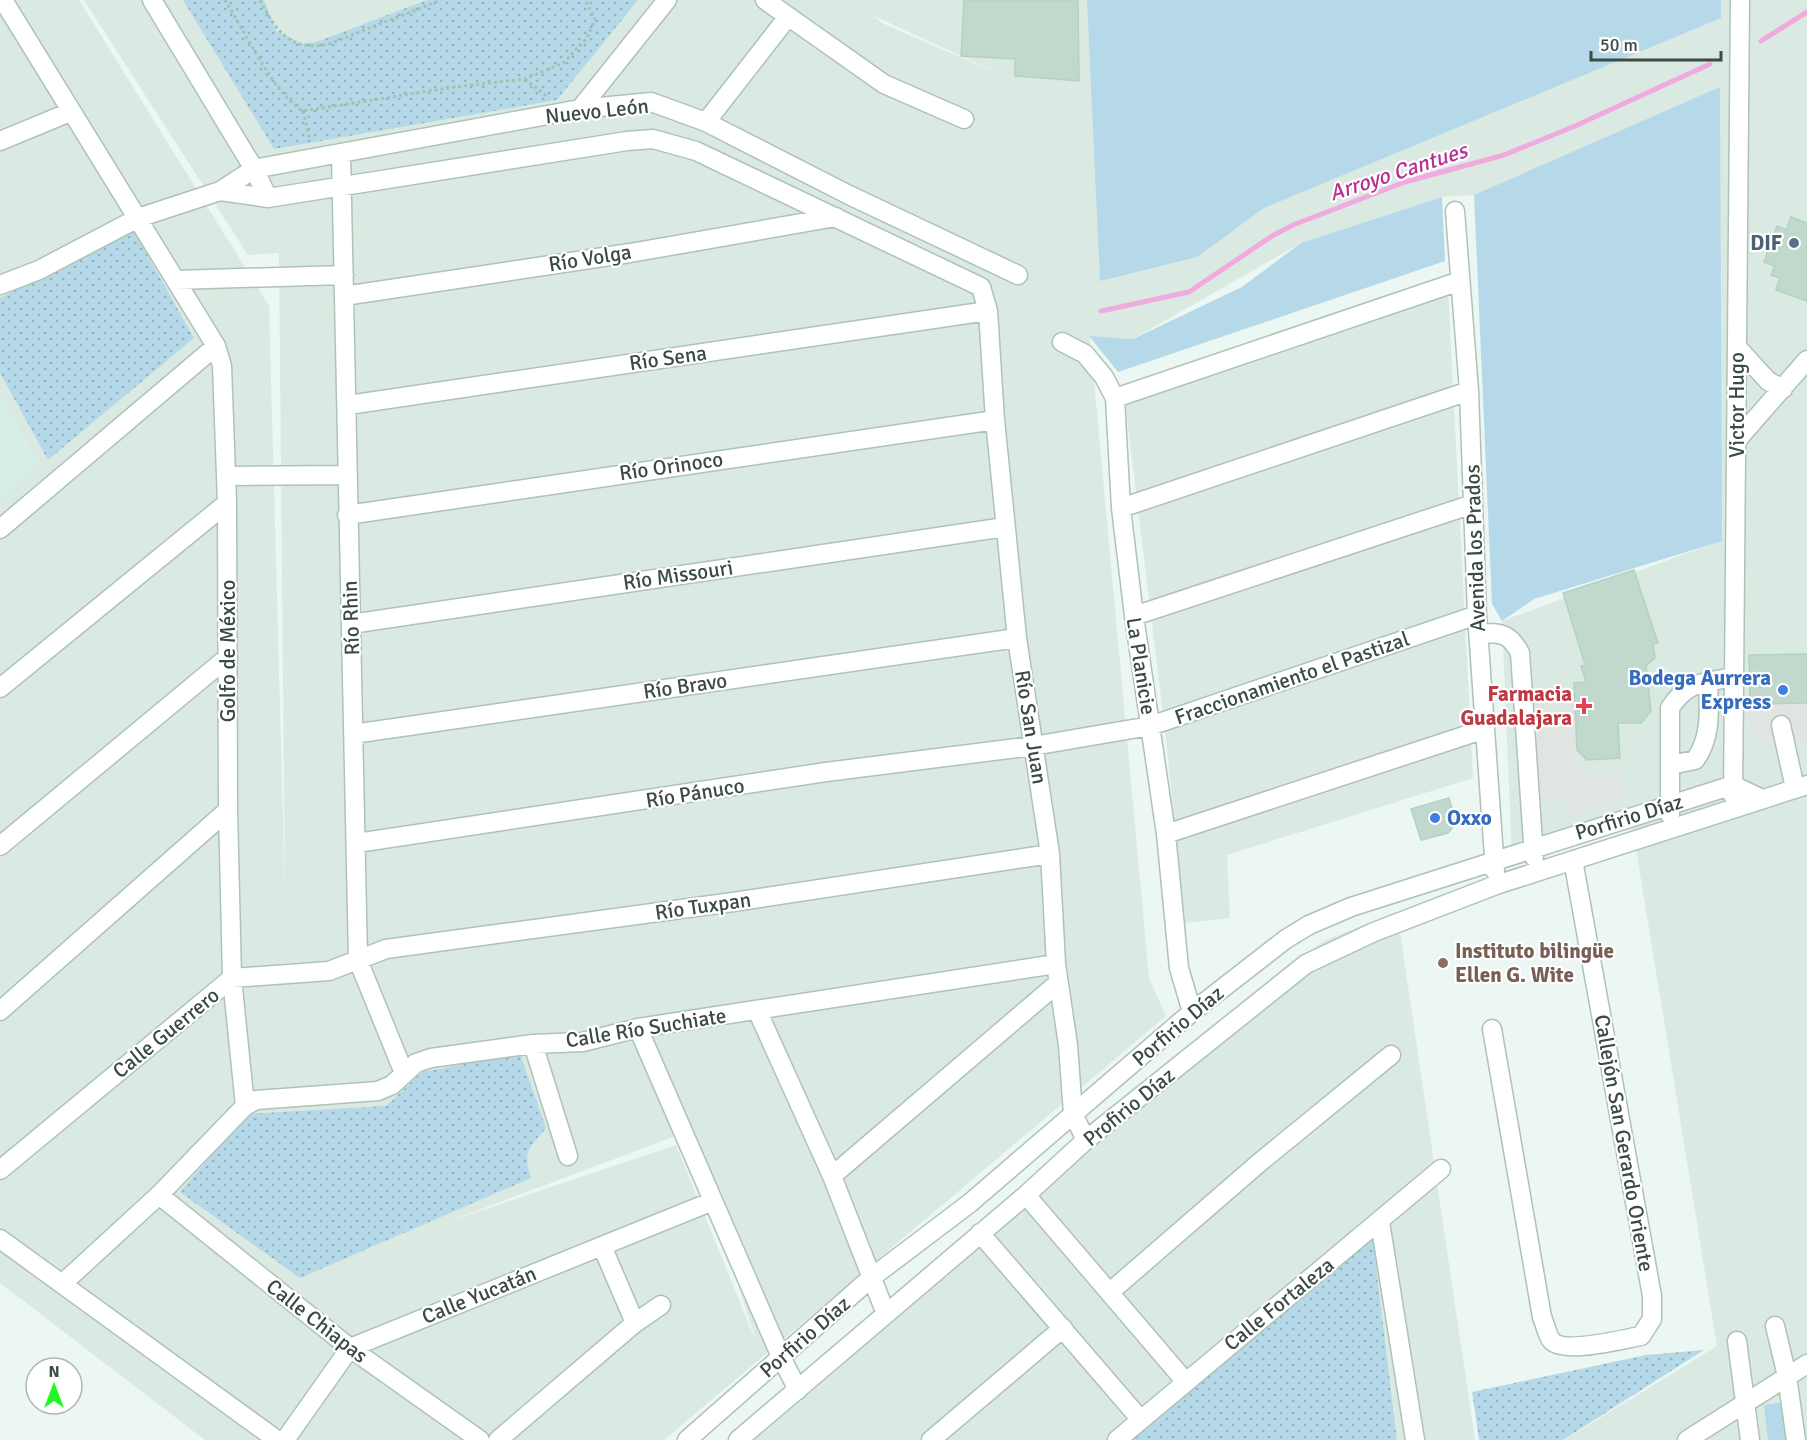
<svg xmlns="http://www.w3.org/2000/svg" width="1807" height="1440" viewBox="0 0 1807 1440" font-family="Signika,sans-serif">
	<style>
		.residential { fill: #daeae3; fill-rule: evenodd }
		.education { fill: #d6eee5 }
		.grass { fill: #b6d9e9 }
		.park { fill: url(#park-dots) }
		.parking { fill: #e0e5e2 }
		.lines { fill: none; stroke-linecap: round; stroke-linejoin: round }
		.stream { stroke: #f1aadd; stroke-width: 5 }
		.building { fill: #c1d8cc; stroke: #b4d2c3; stroke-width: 1.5 }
		.minor-casing { stroke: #aec2b8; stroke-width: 21 }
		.path { stroke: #a0c3b2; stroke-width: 3; stroke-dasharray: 3 3; stroke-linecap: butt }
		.minor { stroke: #fff; stroke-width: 18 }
		.service-dot { fill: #5c6f8a; stroke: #fff; stroke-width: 2 }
		.shop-dot { fill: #3f7fe0; stroke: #fff; stroke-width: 2 }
		.health-dot { fill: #e0444e; stroke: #fff; stroke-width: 2 }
		.education-dot { fill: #8d6e63; stroke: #fff; stroke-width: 2 }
		.labels { text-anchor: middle; stroke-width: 4.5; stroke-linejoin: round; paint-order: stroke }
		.street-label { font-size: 21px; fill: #394b42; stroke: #fff }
		.service-label { font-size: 21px; font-weight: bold; fill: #4e5e75; stroke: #fff; text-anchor: end }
		.shop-label { font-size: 21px; font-weight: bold; fill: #366cbe; stroke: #fff; text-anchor: end }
		.health-label { font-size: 21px; font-weight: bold; fill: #be3a42; stroke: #fff; text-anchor: end }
		.education-label { font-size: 21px; font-weight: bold; fill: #785e54; stroke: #fff; text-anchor: start }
		.water-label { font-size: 22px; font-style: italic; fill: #b73290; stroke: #fff }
	</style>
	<defs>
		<pattern id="park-dots" width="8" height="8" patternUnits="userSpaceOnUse" patternTransform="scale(1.5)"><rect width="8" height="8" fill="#b6d9e9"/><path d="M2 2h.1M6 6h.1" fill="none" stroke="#95b2be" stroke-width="1.8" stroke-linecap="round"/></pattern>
	</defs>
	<rect width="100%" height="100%" fill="#ecf6f2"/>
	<path class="residential" d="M0 0H79L269 306 285 892 279 253 248 255 84 0H1807V1440H1564L1717 1346 1632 824 1512 856 1502 621 1712 544 1474 195 1442 197 1301 243 1133 339 1090 337 1149 978 1166 1016 664 1440H205L0 1283ZM874 16 1011 79 882 23ZM689 1131 757 1344 676 1145 447 1222Z
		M1448 289 1473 778 1227 855 1230 918 1184 923 1167 747 1125 402Z
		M1397 912 1475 1440H743L1323 941Z"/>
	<path class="education" d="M0 393 40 464 0 500Z"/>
	<path class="grass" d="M1087 0H1721V18L1264 208 1197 257 1100 281Z
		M1720 87 1722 541 1534 599 1502 621 1492 604 1474 195Z
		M1442 197 1445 261 1118 372 1089 336 1133 339 1242 287 1301 243Z
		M1785 1402 1790 1440H1768L1764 1405Z"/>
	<path class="park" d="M183 0H264L276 31 302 44 316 42 427 0H638L557 100 274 149Z
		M134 231 194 338 48 460 0 373V298Z
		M520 1054 546 1128C529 1149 522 1150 531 1178L300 1278 180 1192 247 1114 386 1106 422 1072Z
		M1372 1233 1397 1440H1126Z
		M1704 1350 1563 1440H1479L1472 1392 1646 1355Z"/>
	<path class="parking" d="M1574 699 1578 774 1619 772 1625 799 1567 820 1564 775V800L1538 802 1533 700Z
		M1807 703V743L1751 744 1750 704Z"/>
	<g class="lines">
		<path class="stream" d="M1761 41 1807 12
			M1101 311 1189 292 1272 236 1293 225 1405 182 1504 155 1575 126 1710 64"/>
	</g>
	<path class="building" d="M964 0H1078L1079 81 1015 76V59L961 56Z
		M1791 217 1807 223V301L1776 290 1780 278 1771 275 1775 266 1764 262 1777 226 1786 230Z
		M1634 570 1658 643 1653 644 1655 658 1646 666 1651 711 1641 723H1618L1620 758 1587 760 1577 750 1574 683 1586 682 1581 666 1585 665 1563 593Z
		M1807 654V703L1750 704 1749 655Z
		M1449 798 1456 823 1448 833 1421 840 1411 809Z"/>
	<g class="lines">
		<defs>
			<path id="minor" d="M3 0 216 346 222 366 227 503 228 810 232 978 245 1106
				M152 0 254 169 268 198
				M765 0 884 84 964 119
				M580 109 667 0
				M706 122 787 18
				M0 141 70 112
				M341 154 358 960 404 1073
				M220 191 268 198 627 141 653 139 696 151 981 287 988 311 995 420 1017 638 1050 854 1056 964 1068 1045 1073 1114 1086 1140
				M1455 211 1469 391 1477 615 1495 871
				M176 280 344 275
				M0 285 39 270 138 218 220 191 254 169 580 109 651 102 706 122 849 195 1018 275
				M344 296 630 253 836 217
				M1062 342 1085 354 1104 377 1115 398 1121 508 1134 616 1166 834 1179 968 1192 1012
				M1737 347 1768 381 1783 389
				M1115 398 1460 281
				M348 405 988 311
				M1737 440 1807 360
				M227 476 346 475
				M1121 508 1469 391
				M347 515 995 420
				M0 529 216 346
				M1134 616 1473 504
				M351 624 1005 527
				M1478 633C1500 633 1509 632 1520 653L1534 857
				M0 688 227 503
				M1781 725 1795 788
				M353 734 1017 638
				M1670 765 1695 760C1712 737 1709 709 1708 682
				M1733 796 1740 0
				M1670 815V708C1687 681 1704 683 1733 677
				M1166 834 1485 729
				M357 843 826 772 1033 746 1150 726 1477 615
				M0 846 228 657
				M757 1010 832 1176 886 1314
				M0 1011 228 810
				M638 1028 781 1357 798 1390
				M1492 1029 1542 1317C1545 1324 1547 1334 1551 1340 1563 1355 1623 1339 1641 1336L1652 1319V1296L1573 860
				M533 1044 568 1156
				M0 1170 232 978 329 971 386 949 733 902 1050 854
				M832 1176 1058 983
				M159 1195 350 1348 480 1440
				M1026 1195 1185 1381
				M1380 1222 1415 1440
				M980 1233 1141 1420
				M0 1239 277 1440
				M602 1246 635 1323
				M62 1284 159 1195 245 1106 256 1100 378 1091 392 1085 416 1063 431 1058 533 1044 583 1042 638 1028 1056 964
				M1110 1292 1259 1163 1391 1055
				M1775 1326 1787 1376 1796 1440
				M1737 1341 1750 1440
				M285 1440 350 1348 713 1201
				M498 1440 635 1323 661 1305
				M687 1440 871 1278 970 1203 1192 1012 1286 939 1309 925 1351 907 1733 785 1760 798
				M738 1440 1026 1195 1086 1140 1306 964 1374 932 1496 885 1807 785
				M931 1440 1063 1328
				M1117 1440 1441 1169
				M1687 1440 1807 1364"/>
		</defs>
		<use href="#minor" class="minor-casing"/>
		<path class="path" d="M225 0C244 30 274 95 303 111L454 87 525 79 563 63 587 38 595 19 585 0
			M260 0C276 32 291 52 329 44L441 0
			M525 79 549 98
			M303 111 310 141"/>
		<use href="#minor" class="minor"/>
	</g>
	<circle class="service-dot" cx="1794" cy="243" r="6"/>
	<g class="shop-dot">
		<circle cx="1783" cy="690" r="6"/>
		<circle cx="1435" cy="818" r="6"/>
	</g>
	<path class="health-dot" d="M1581 697h6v6h6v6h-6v6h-6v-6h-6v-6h6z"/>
	<circle class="education-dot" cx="1443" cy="963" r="6"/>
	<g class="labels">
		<g class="street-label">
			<text transform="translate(597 111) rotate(-6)" y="7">Nuevo León</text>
			<text transform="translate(590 258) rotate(-9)" y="7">Río Volga</text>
			<text transform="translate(668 358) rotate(-8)" y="7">Río Sena</text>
			<text transform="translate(1737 405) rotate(-90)" y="7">Victor Hugo</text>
			<text transform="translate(671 466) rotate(-8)" y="7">Río Orinoco</text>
			<text transform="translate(1475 548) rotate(-92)" y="7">Avenida los Prados</text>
			<text transform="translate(678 575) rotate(-8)" y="7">Río Missouri</text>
			<text transform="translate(351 618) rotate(-92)" y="7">Río Rhin</text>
			<text transform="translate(228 651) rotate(-90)" y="7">Golfo de México</text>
			<text transform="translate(1141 666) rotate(81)" y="7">La Planicie</text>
			<text transform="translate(1292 678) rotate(-19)" y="7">Fraccionamiento el Pastizal</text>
			<text transform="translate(685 686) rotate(-8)" y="7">Río Bravo</text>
			<text transform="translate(1031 727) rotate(81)" y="7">Río San Juan</text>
			<text transform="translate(695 793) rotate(-9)" y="7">Río Pánuco</text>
			<text transform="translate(1629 817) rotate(-17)" y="7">Porfirio Díaz</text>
			<text transform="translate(703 906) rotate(-8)" y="7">Río Tuxpan</text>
			<text transform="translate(1178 1026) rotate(-40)" y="7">Porfirio Díaz</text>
			<text transform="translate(646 1028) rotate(-9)" y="7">Calle Río Suchiate</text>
			<text transform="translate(166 1033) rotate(-39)" y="7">Calle Guerrero</text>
			<text transform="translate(1129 1107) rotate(-39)" y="7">Profirio Díaz</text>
			<text transform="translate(1624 1143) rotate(80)" y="7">Callejón San Gerardo Oriente</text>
			<text transform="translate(479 1295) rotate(-22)" y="7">Calle Yucatán</text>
			<text transform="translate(1279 1304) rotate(-39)" y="7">Calle Fortaleza</text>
			<text transform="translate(317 1321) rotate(38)" y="7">Calle Chiapas</text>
			<text transform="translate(805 1337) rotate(-41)" y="7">Porfirio Díaz</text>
		</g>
		<g class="service-label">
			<text x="1782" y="250">DIF</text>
		</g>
		<g class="shop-label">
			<text x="1771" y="685">Bodega Aurrera<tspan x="1771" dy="24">Express</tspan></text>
			<text x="1447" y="825" text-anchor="start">Oxxo</text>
		</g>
		<g class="health-label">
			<text x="1572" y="701">Farmacia<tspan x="1572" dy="24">Guadalajara</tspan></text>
		</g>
		<g class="education-label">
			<text x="1455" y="958">Instituto bilingüe<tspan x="1455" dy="24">Ellen G. Wite</tspan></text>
		</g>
		<g class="water-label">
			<text transform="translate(1398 171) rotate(-18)" y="8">Arroyo Cantues</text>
		</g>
	</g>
	<g transform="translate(54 1386)"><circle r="28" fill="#ffffff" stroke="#b0b7b3" stroke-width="1.5"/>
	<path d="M0-4.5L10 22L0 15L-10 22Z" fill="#21f825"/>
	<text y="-9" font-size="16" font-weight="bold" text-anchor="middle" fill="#394b42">N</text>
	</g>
	<path d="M1591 51v9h130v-9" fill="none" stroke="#394b42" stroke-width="3"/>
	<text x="1600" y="51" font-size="18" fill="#394b42" stroke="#ffffff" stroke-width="4.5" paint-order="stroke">50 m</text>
</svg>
